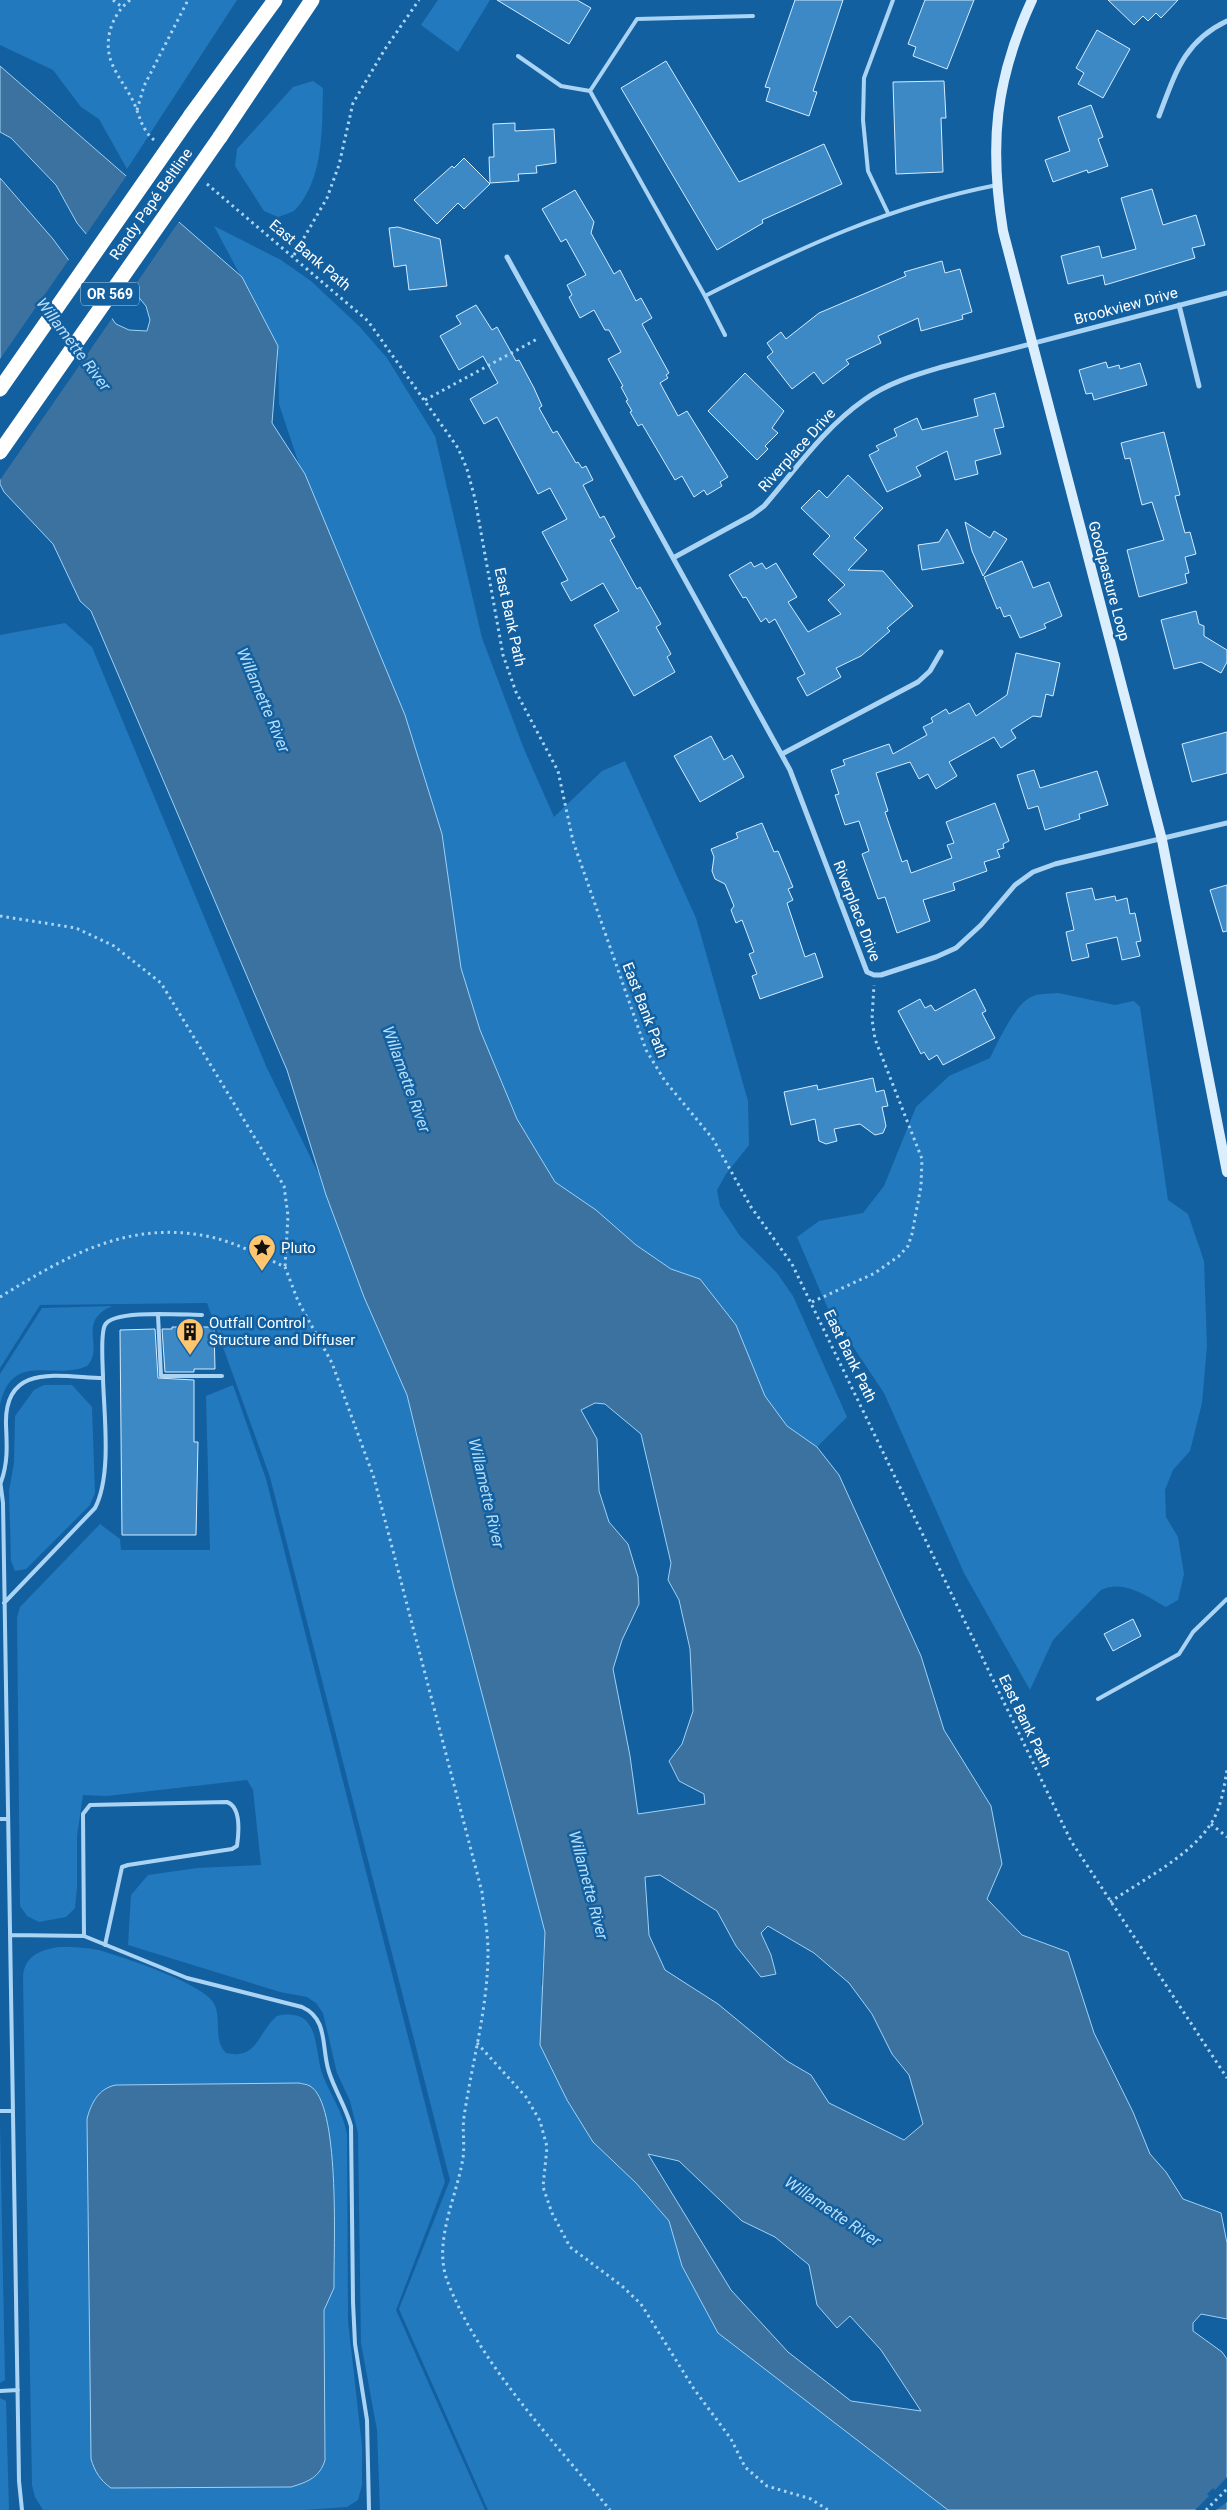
<svg xmlns="http://www.w3.org/2000/svg" width="1227" height="2510" viewBox="0 0 1227 2510" font-family="Roboto,sans-serif">
	<style>
		.green { fill: #2279bd; fill-rule: evenodd }
		.water { fill: #3c729f; stroke: #9ed1f7; fill-rule: evenodd }
		.pier { fill: #1360a0 }
		.building { fill: #3c89c6; stroke: #d4ebfe }
		.lines { fill: none; stroke-linecap: round; stroke-linejoin: round }
		.path { stroke: #abd4f4; stroke-width: 3; stroke-dasharray: 2.5 4; stroke-linecap: butt }
		.lane { stroke: #abd4f4; stroke-width: 4 }
		.street { stroke: #abd4f4; stroke-width: 5 }
		.secondary { stroke: #dbeefd; stroke-width: 10 }
		.highway { stroke: #fff; stroke-width: 15 }
		.highway-bridge { stroke: #fff; stroke-width: 15 }
		.labels { text-anchor: middle; stroke-width: 5; stroke-linejoin: round; paint-order: stroke }
		.shield { fill: #1360a0; stroke: #b8cfe2; stroke-width: 1 }
		.shield-label { font-size: 14px; font-weight: bold; fill: #fff }
		.street-label { font-size: 15px; fill: #fff; stroke: #1360a0 }
		.poi-label { font-size: 15px; fill: #fff; stroke: #1360a0; text-anchor: start }
		.water-label { font-size: 16px; font-style: italic; fill: #b8defa; stroke: #1360a0 }
	</style>
	<rect width="100%" height="100%" fill="#1360a0"/>
	<path class="green" d="M0 0H237L127 169 99 119 81 107 53 70 0 45Z
		M438 0H490L458 52 421 25Z
		M313 81 323 88C322 127 324 178 296 209 292 213 283 215 278 217L264 211 235 166 237 149 293 87Z
		M214 226 281 260 311 281 360 327 387 358 435 436 482 638 524 749 554 817 602 771 625 761 696 918 748 1101 749 1145 726 1174 717 1190 720 1206 740 1236 777 1273 793 1296 847 1417 817 1447 787 1426 765 1396 750 1359 700 1279 671 1269 636 1245 596 1210 555 1182 517 1119 480 1030 461 968 442 834 305 474 299 464 279 404 278 346Z
		M65 623 92 647 266 1066 319 1175 364 1297 407 1395 454 1588 545 1932 541 1984 636 2183 669 2221 682 2266 718 2333 948 2510H488L399 2309 450 2180 270 1477 207 1303 40 1305 0 1368V635Z
		M1058 993 1115 1005 1134 1001 1140 1007 1168 1200 1188 1214 1204 1261 1207 1346 1202 1403 1190 1451 1173 1470 1165 1490 1166 1517 1178 1537 1184 1574 1178 1600 1166 1607C1146 1596 1124 1579 1101 1590L1053 1640 1030 1690 964 1573 884 1393 828 1309 797 1237 819 1221 863 1213 884 1186 916 1107 949 1076 990 1058C998 1042 1015 1004 1031 997 1039 993 1050 994 1058 993Z
		M112 1306C76 1322 105 1347 87 1366 54 1381 12 1350 0 1405V1374L42 1308Z
		M44 1385H72L92 1407 95 1493 90 1505 26 1569 15 1571 11 1561 9 1491 14 1463 15 1416 34 1390Z
		M233 1385 266 1479 445 2182 396 2310 485 2510H380L377 2430 361 2343 358 2133 350 2101 337 2073 323 2013 316 2003 307 1997 280 1992 128 1945 131 1895 148 1875 197 1868 261 1865 253 1790 247 1780 107 1796 83 1795 77 1836V1888L75 1908 66 1917 39 1922 27 1916 20 1906 17 1618 20 1607 100 1524 120 1539 121 1550H210L206 1396Z
		M59 1947C72 1947 85 1947 98 1950 121 1956 201 1983 213 2002 223 2017 212 2039 226 2053 258 2060 257 2033 277 2016 322 2006 313 2050 323 2076 331 2096 343 2112 347 2134L348 2321 362 2446V2485L358 2500 347 2507 305 2510H43L35 2497 32 2485 23 1976C25 1955 41 1950 59 1947ZM317 2093 328 2126 333 2181 334 2288 324 2310 325 2460 291 2487 111 2488Z
		M0 2122 5 2380 0 2383Z
		M0 2398 6 2401 9 2510H0Z"/>
	<path class="water" d="M0 66 242 277 278 346 272 423 305 474 405 715 442 834 461 968 480 1030 517 1119 555 1182 596 1210 636 1245 671 1269 700 1279 736 1325 765 1396 787 1426 817 1447 839 1475 921 1656 944 1730 991 1806 1002 1864 987 1899 1022 1935 1068 1952 1094 2033 1133 2112 1150 2154 1166 2172 1183 2199 1221 2213 1227 2243V2319L1201 2314 1193 2323V2331L1222 2352 1227 2359V2510H948L718 2333 682 2266 669 2221 636 2183 593 2142 567 2100 540 2045 545 1932 454 1588 407 1395 364 1297 326 1195 287 1070 91 611 80 601 53 544 4 492 0 484V178L53 239 116 324 129 330 147 331 150 320 146 306 77 223 56 185 11 138 0 132ZM595 1403 605 1404 641 1434 671 1563 668 1580 679 1600 690 1649 693 1711 682 1744 669 1761 679 1781 704 1794 705 1804 638 1814 630 1756 613 1669 622 1640 639 1604 638 1577 628 1544 609 1522 599 1491 597 1439 581 1410ZM660 1875 717 1911 736 1946 761 1977 776 1974 771 1955 761 1933 768 1926 814 1953 849 1983 872 2014 892 2054 909 2075 923 2124 904 2140 829 2103 811 2075 787 2061 718 2004 665 1970 649 1935 645 1877ZM648 2154 679 2161 742 2221 775 2237 809 2265 817 2305 837 2328 850 2316 881 2350 921 2411 851 2401 788 2352 731 2290Z
		M299 2083C302 2084 307 2084 310 2086 340 2103 334 2244 334 2278V2288L324 2310 325 2460C320 2477 308 2482 291 2487L111 2488C100 2480 95 2472 91 2459L87 2119C91 2103 99 2088 116 2085Z"/>
	<path class="pier" d="M127 175 180 220 131 291 85 236Z
		M70 258 113 317 0 480V359Z
		M1227 2477V2502L1216 2510H1195L1209 2496 1207 2494 1213 2488 1215 2490Z"/>
	<path class="building" d="M497 0H577L591 8 569 44Z
		M795 0H843L813 91 817 92 809 116 766 101 770 88 765 87Z
		M925 0H974L947 69 913 56 916 47 908 44Z
		M1108 0H1178L1161 18 1156 13 1148 21 1143 16 1134 25Z
		M1097 30 1130 49 1103 98 1078 84 1084 73 1076 68Z
		M666 61 739 182 824 144 842 184 762 220 763 223 717 250 621 88Z
		M944 81 946 118H941L943 172 896 174 893 82Z
		M1091 105 1103 137 1098 139 1108 166 1088 173 1087 170 1053 182 1045 160 1070 151 1058 117Z
		M515 123V131L554 129 556 163 536 166 537 173 518 174 519 181 490 183 489 157H494L493 124Z
		M464 158 490 184 464 209 458 203 437 224 414 200 452 166 454 168Z
		M1152 189 1163 225 1196 215 1205 245 1192 248 1195 258 1105 285 1103 275 1068 284 1061 256 1099 246 1102 258 1136 249 1121 198Z
		M575 190 594 222 591 233 614 274 620 270 636 301 641 298 652 318 642 324 669 373 666 375 668 378 660 383 678 416 687 411 728 477 720 482 722 486 707 495 704 490 694 497 682 476 675 480 642 424 638 426 630 412 632 411 626 401 628 400 621 387 623 386 608 359 621 352 609 330H605L594 310 580 318 569 297 572 295 567 285 586 275 566 239 561 242 542 209Z
		M398 227 440 239 447 286 409 290 406 265 394 267 389 228Z
		M942 261 945 273 960 269 972 312 962 315 963 319 921 331 918 318 878 336 881 343 846 360 849 364 823 384 814 372 792 389 767 357 773 352 767 343 781 332 786 339 819 313 906 276 904 272Z
		M476 305 492 330 497 327 516 361 519 360 534 388 542 406 539 408 553 433 557 431 576 463 578 462 582 468 586 466 593 480 583 485 600 518 604 516 615 537 610 540 637 589 640 587 661 624 656 627 671 654 667 657 675 672 634 696 594 625 619 611 603 583 571 601 561 583 568 580 542 532 567 519 550 488 538 494 497 417 484 424 470 399 498 383 483 356 459 370 440 336 461 324 456 316Z
		M1106 362 1108 368 1119 365 1120 369 1140 363 1147 385 1094 400 1092 393 1086 394 1079 370Z
		M745 373 784 411 772 428 778 433 765 446 768 449 757 460 708 411Z
		M995 393 1004 427 994 429 1001 454 975 461 978 474 955 480 947 451 916 467 921 476 887 492 869 455 879 450 876 446 897 436 894 429 917 418 922 430 978 416 974 399Z
		M1164 432 1180 495 1175 496 1185 533 1190 532 1196 554 1185 557 1189 573 1185 574 1187 583 1139 597 1127 550 1164 540 1152 502 1142 505 1130 458 1125 459 1121 443Z
		M848 475 883 508 854 538 867 550 848 570 883 571 913 606 887 628 890 631 861 656 836 668 841 677 807 696 797 678 805 674 775 619 769 623 766 618 761 622 746 597 743 598 729 575 751 562 754 567 762 563 766 569 776 563 797 597 788 602 808 632 841 614 828 600 845 585 813 554 830 536 801 508 819 490 827 498Z
		M965 522 990 538 994 531 1007 539 983 576 972 551Z
		M947 529 964 563 922 570 918 545 939 542Z
		M1022 561 1033 588 1049 582 1062 616 1044 624 1046 628 1020 638 1010 615 1004 617 1000 607 997 609 984 577Z
		M1196 611 1199 624 1204 626V636L1227 650V662L1221 673 1201 662 1174 669 1161 620Z
		M1016 653 1060 663 1053 696 1046 694 1041 717 1033 716 1011 730 1016 738 1001 748 994 737 949 762 957 776 936 789 928 774 919 779 910 762 876 773 888 811 885 812 902 862 907 860 911 873 952 858 947 845 954 843 946 822 995 803 1009 841 1003 844 1004 848 997 850 1000 857 984 862 987 871 953 883 955 890 923 900 930 921 897 933 885 897 878 899 862 854 869 851 859 821 845 825 835 795 839 794 831 770 845 765 843 760 889 744 893 754 927 735 923 727 933 722 931 718 946 709 949 714 969 703 976 716 1007 695Z
		M1227 732V773L1192 782 1182 744Z
		M711 736 724 760 732 755 744 777 700 802 674 756Z
		M1034 770 1040 788 1097 771 1108 805 1079 814 1080 819 1045 830 1038 806 1028 809 1017 775Z
		M762 823 774 852 778 851 793 887 788 889 793 900 787 903 805 957 815 953 823 977 760 999 752 976 757 974 749 954 754 952 742 920 736 923 731 910 734 906 725 884 715 879 712 871 714 857 711 849 738 838 736 833Z
		M1227 885V931L1223 932 1210 890Z
		M1092 888 1095 900 1115 896 1116 901 1127 898 1130 914 1135 913 1141 941 1136 942 1140 956 1122 960 1117 937 1086 944 1089 957 1072 961 1066 932 1074 930 1066 893Z
		M975 989 986 1011 982 1013 995 1038 943 1065 937 1055 929 1060 924 1052 921 1054 898 1011 920 999 925 1008 931 1005 935 1011Z
		M873 1078 876 1092 884 1090 888 1106 882 1107 886 1126 883 1133 875 1135 860 1124 834 1129 837 1141 826 1144 819 1141 815 1119 791 1125 784 1092 817 1085 818 1090Z
		M172 1327H214L215 1369H194V1372H165L162 1329H172Z
		M155 1329 158 1378 194 1380V1442H198L196 1535H122L120 1330Z
		M1133 1619 1141 1636 1113 1651 1104 1634Z"/>
	<g class="lines">
		<path class="path" d="M113 0 122 7
			M130 0C111 15 102 43 113 66 119 79 128 90 134 103 140 117 142 130 154 140
			M137 110 144 86 188 0
			M207 184 368 321 458 448 467 469 475 499 503 655 516 692 558 771 573 841 646 1050 665 1081 713 1139 751 1207 792 1264 1071 1841 1227 2078
			M294 255 327 198 339 165 353 103 385 49 419 0
			M425 400 539 338
			M0 916 76 928 114 946 161 983 284 1186 288 1216 285 1267
			M0 1297C67 1256 129 1219 211 1237 237 1243 261 1256 285 1267L298 1301 332 1363 374 1478 482 1892C484 1912 488 1933 488 1952 488 2008 472 2062 464 2117 462 2130 465 2144 463 2158 457 2196 433 2241 447 2280 478 2363 555 2442 610 2510
			M812 1302 875 1273 899 1256 908 1246 912 1234 921 1186 922 1159 875 1039 872 1019 874 985
			M1211 1824 1227 1837
			M1110 1902C1141 1881 1190 1856 1210 1825 1221 1809 1224 1788 1227 1770
			M477 2043 526 2097 540 2121 547 2147 543 2187 552 2213 570 2247 622 2286 641 2304 694 2389 731 2439 745 2467 767 2486 811 2499 828 2510
			M1206 2510 1227 2489"/>
		<path class="lane" d="M518 56 561 86 590 91 705 296C801 247 890 206 997 185
			M590 91 637 19 753 16
			M888 213 868 171 863 120 864 78 893 0
			M705 296 725 335
			M158 1315 161 1376H222
			M103 1378C103 1366 100 1334 105 1325 113 1309 184 1315 202 1315
			M0 1480 3 1503 19 2481 22 2510
			M1 1482C8 1463 7 1446 6 1425 4 1362 59 1377 103 1378 104 1416 112 1475 95 1508L4 1603
			M1098 1699 1179 1654 1193 1632 1227 1599
			M0 1819H8
			M10 1935 84 1936 187 1978 302 2007C329 2019 321 2048 329 2072 335 2091 346 2107 351 2126L353 2302 355 2344 367 2420 369 2510
			M84 1936 83 1814 90 1805 227 1802C241 1807 239 1832 237 1846L232 1849 128 1865 122 1867 105 1945
			M0 2111H13
			M0 2391 18 2390"/>
		<path class="street" d="M1159 116C1175 74 1184 41 1227 21
			M507 257 790 770 867 972 874 975H881L936 957 956 948 981 925 1015 885 1033 872 1055 864 1227 823
			M1179 305 1199 386
			M673 558 752 515 764 506C796 469 824 428 864 400 887 383 915 375 942 367L1227 293
			M782 754 918 682 930 671 941 652"/>
		<path class="secondary" d="M1032 0C995 80 989 144 1003 231L1162 840 1227 1172"/>
		<path class="highway" d="M191 115 275 0
			M220 137 312 0"/>
		<path class="highway-bridge" d="M0 389 191 115
			M0 452 220 137"/>
	</g>
	<defs>
		<symbol id="sight-pin" viewBox="-11 -11 22 30"><path d="M0 17L-7.5 6A9.5 9.5 0 1 1 7.5 6Z" fill="#ffc56f" stroke="#1360a0"/><path d="M0-6L1.8-2.2L6-1.7L2.9 1.2L3.7 5.4L0 3.3L-3.7 5.4L-2.9 1.2L-6-1.7L-1.8-2.2Z" fill="#111"/></symbol>
		<symbol id="building-pin" viewBox="-11 -11 22 30"><path d="M0 17L-7.5 6A9.5 9.5 0 1 1 7.5 6Z" fill="#ffc56f" stroke="#1360a0"/><path d="M-4-6H4V6H1V3H-1V6H-4ZM-2.5-4.3h1.7v1.8h-1.7ZM.8-4.3h1.7v1.8H.8ZM-2.5-1h1.7V.8h-1.7ZM.8-1h1.7V.8H.8Z" fill="#111"/></symbol>
	</defs>
	<g fill-rule="evenodd">
		<use href="#sight-pin" x="246" y="1232" width="32" height="43"/>
		<use href="#building-pin" x="174" y="1316" width="32" height="43"/>
	</g>
	<g class="labels">
		<rect class="shield" x="81" y="282.5" width="58" height="23" rx="4"/>
		<g class="shield-label">
			<text x="110" y="299">OR 569</text>
		</g>
		<g class="street-label">
			<text transform="translate(151 204) rotate(-55)" y="5">Randy Papé Beltline</text>
			<text transform="translate(310 255) rotate(40)" y="5">East Bank Path</text>
			<text transform="translate(1126 306) rotate(-15)" y="5">Brookview Drive</text>
			<text transform="translate(797 450) rotate(-48)" y="5">Riverplace Drive</text>
			<text transform="translate(1109 581) rotate(75)" y="5">Goodpasture Loop</text>
			<text transform="translate(510 617) rotate(78)" y="5">East Bank Path</text>
			<text transform="translate(857 911) rotate(69)" y="5">Riverplace Drive</text>
			<text transform="translate(645 1010) rotate(69)" y="5">East Bank Path</text>
			<text transform="translate(850 1356) rotate(64)" y="5">East Bank Path</text>
			<text transform="translate(1025 1721) rotate(64)" y="5">East Bank Path</text>
		</g>
		<g class="poi-label">
			<text x="281" y="1253">Pluto</text>
			<text x="209" y="1328">Outfall Control<tspan x="209" dy="17">Structure and Diffuser</tspan></text>
		</g>
		<g class="water-label">
			<text transform="translate(74 344) rotate(53)" y="6">Willamette River</text>
			<text transform="translate(264 700) rotate(67)" y="6">Willamette River</text>
			<text transform="translate(407 1079) rotate(70)" y="6">Willamette River</text>
			<text transform="translate(487 1493) rotate(77)" y="6">Willamette River</text>
			<text transform="translate(589 1885) rotate(75)" y="6">Willamette River</text>
			<text transform="translate(833 2211) rotate(34)" y="6">Willamette River</text>
		</g>
	</g>
</svg>
